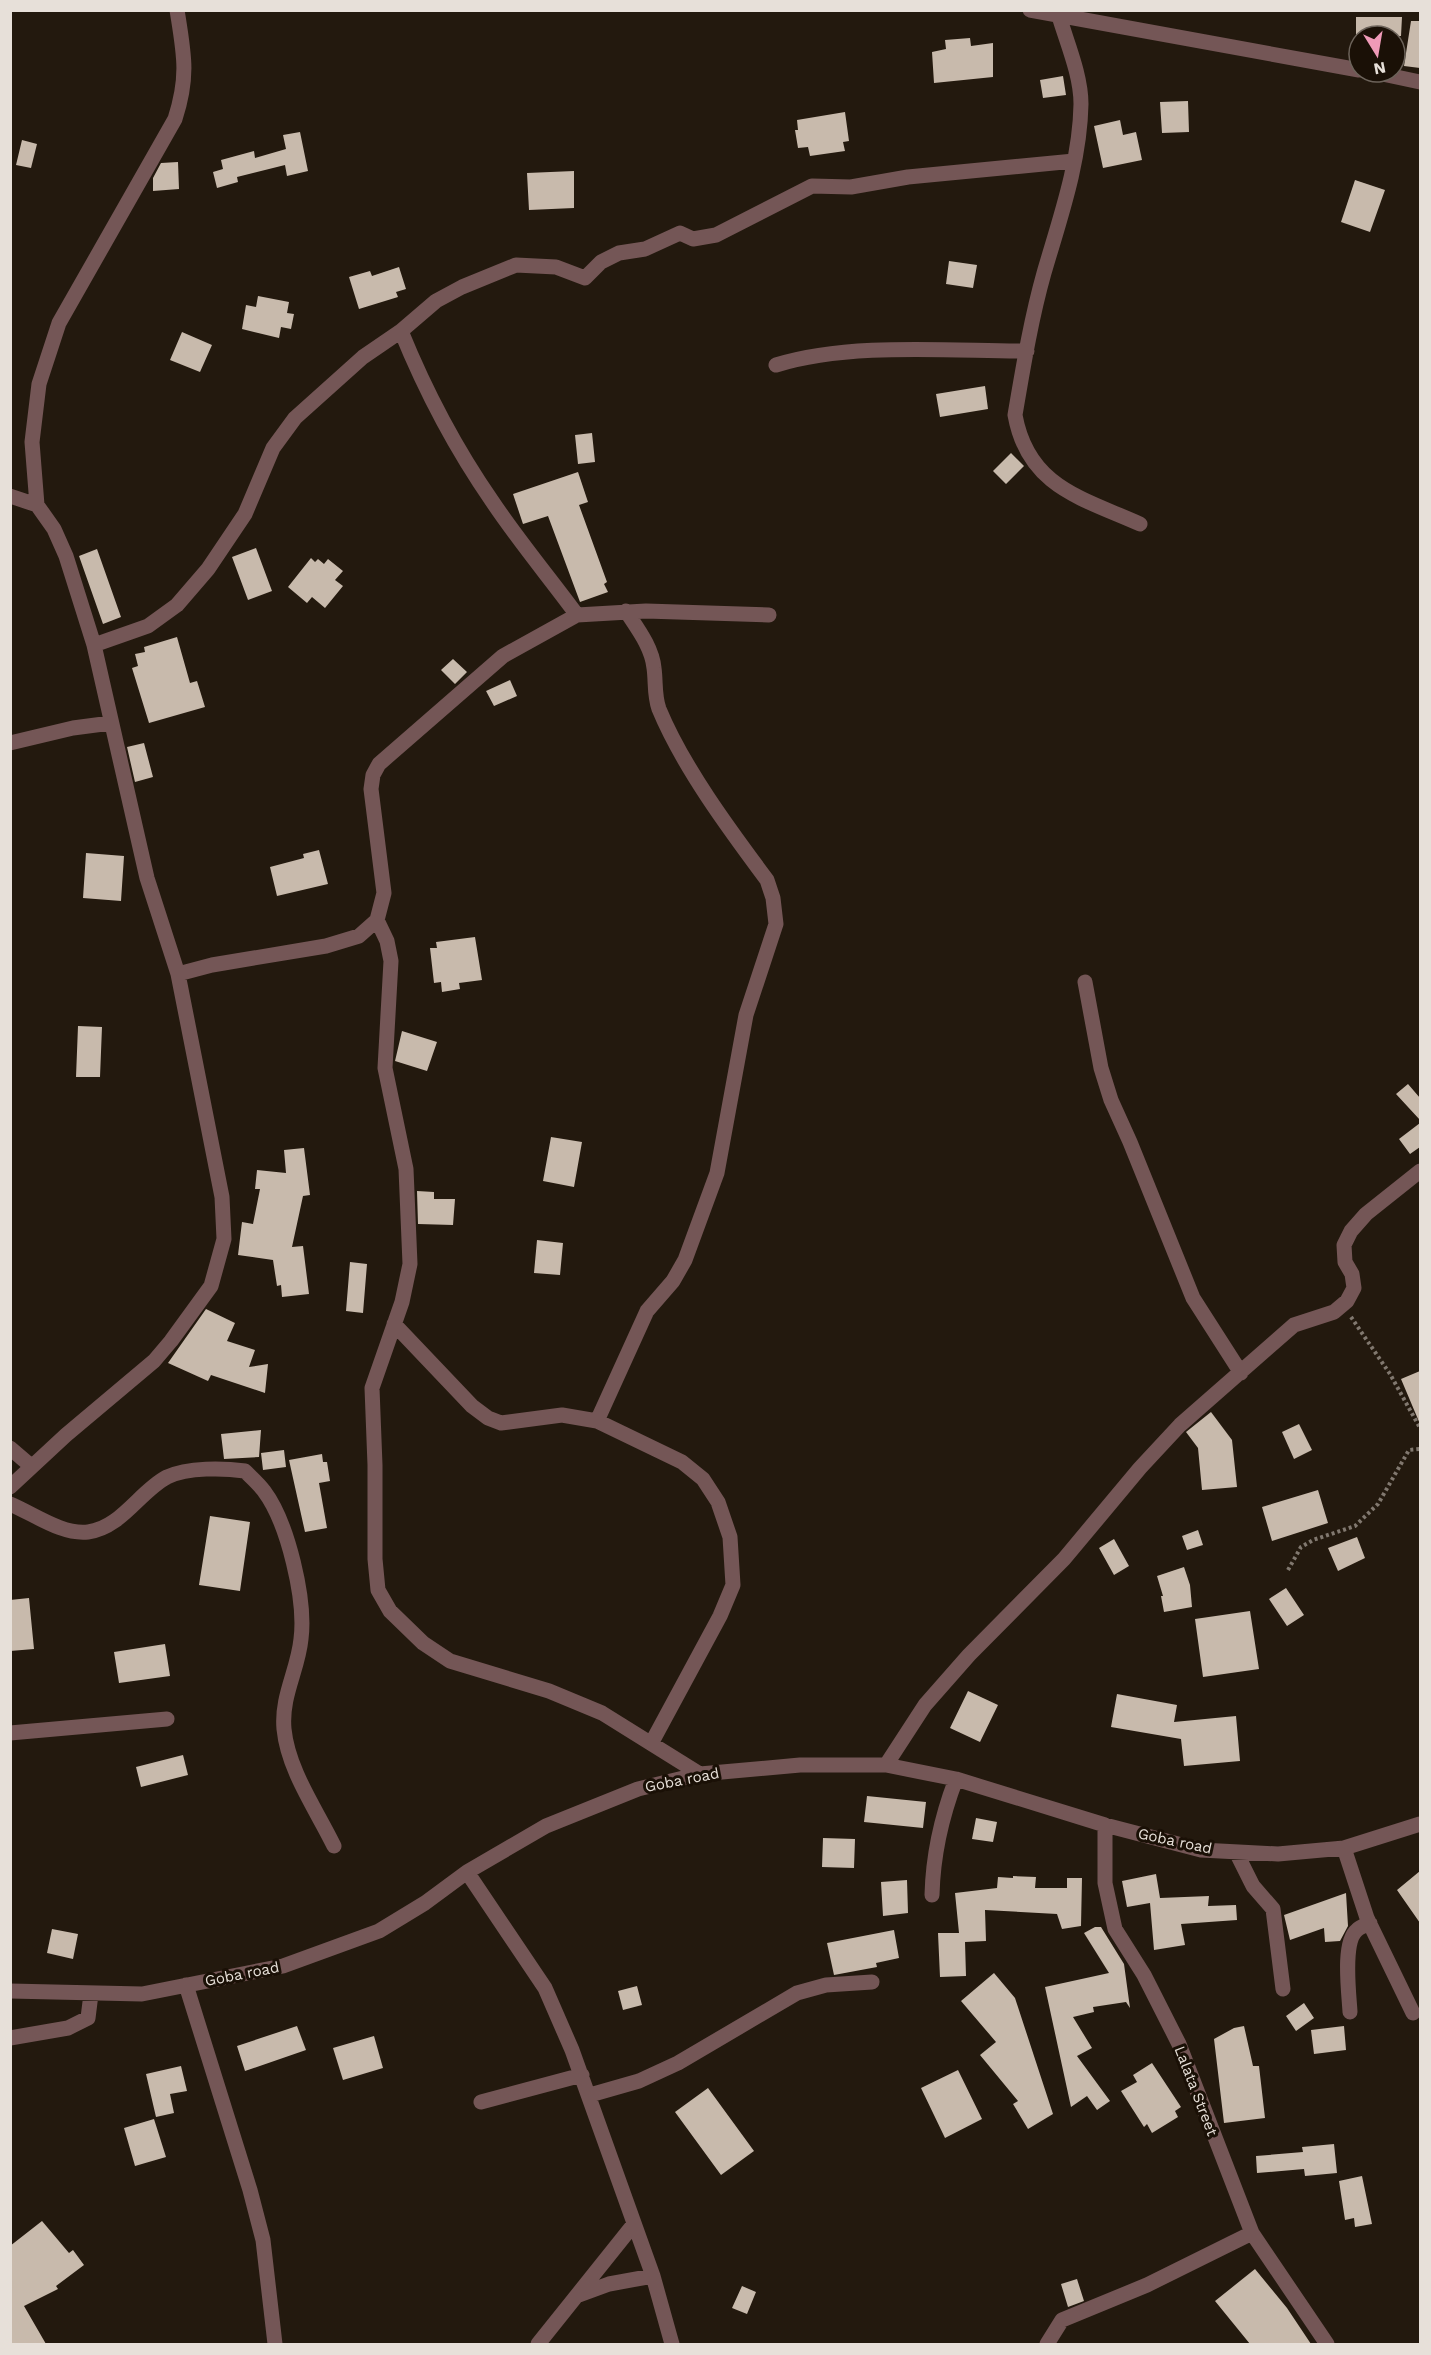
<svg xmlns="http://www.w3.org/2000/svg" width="1431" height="2355" viewBox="0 0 1431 2355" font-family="'Work Sans',sans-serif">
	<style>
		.building { fill: #c8baac }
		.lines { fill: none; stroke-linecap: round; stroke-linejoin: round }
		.path { stroke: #81786f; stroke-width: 4; stroke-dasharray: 3 3; stroke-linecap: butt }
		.minor { stroke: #745656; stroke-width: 15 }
		.labels { text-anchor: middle; stroke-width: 6; stroke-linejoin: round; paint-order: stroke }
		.street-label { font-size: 15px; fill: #e7e0d9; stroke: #1a1006 }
	</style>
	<rect width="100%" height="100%" fill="#23190e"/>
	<path class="building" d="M1356 17H1402L1401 36H1356Z
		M1411 21H1420V68L1404 66Z
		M970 38 971 46 993 43V77L934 83 932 52 946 49 945 40Z
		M1063 76 1066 95 1043 98 1040 80Z
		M1188 101 1189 132 1162 133 1160 102Z
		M845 112 849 141 843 142 845 151 810 156 808 147 798 148 795 130H798L797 120Z
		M1120 120 1123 135 1136 132 1142 160 1103 168 1094 126Z
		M300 132 308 171 287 176 285 165 237 177 238 182 217 188 213 172 223 169 221 160 254 151 255 158 286 149 283 135Z
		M22 140 37 144 31 168 16 165Z
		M178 162 179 189 153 191V178L161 163Z
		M574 171V208L529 210 527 173Z
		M1355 180 1385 190 1370 232 1341 222Z
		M949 261 977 265 973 288 946 284Z
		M399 267 406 289 396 292 398 297 359 309 349 277 370 271 372 276Z
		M258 296 289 302 287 313 294 314 291 329 281 327 279 338 242 329 246 305 256 307Z
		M182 332 212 345 200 372 170 360Z
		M985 386 988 409 940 417 936 394Z
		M592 433 595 462 578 464 575 435Z
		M1011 453 1024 466 1006 484 993 471Z
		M578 472 588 502 579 505 607 582 604 584 608 592 580 602 548 516 523 524 513 494Z
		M256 548 272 591 248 600 232 557Z
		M97 549 121 617 103 624 79 556Z
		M311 558 315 562 318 559 324 564 328 559 343 571 335 580 343 586 325 608 312 597 307 603 288 587Z
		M177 637 190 683 197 681 205 707 149 723 132 668 138 666 135 654 145 652 144 647Z
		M453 659 467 672 455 684 441 670Z
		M510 680 517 696 494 706 486 691Z
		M144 743 153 777 135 782 127 747Z
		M319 850 328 884 277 896 270 867 304 858 303 854Z
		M86 853 124 856 121 901 83 898Z
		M475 937 482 980 459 983 460 989 442 992 441 982 434 983 430 948H437L436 942Z
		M78 1026 102 1027 100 1077H76Z
		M402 1031 437 1042 427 1071 395 1061Z
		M1408 1084 1420 1098V1120L1396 1094Z
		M1420 1123V1147L1410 1154 1399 1139Z
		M551 1137 582 1142 574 1187 543 1181Z
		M304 1148 310 1195 303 1196 292 1247 303 1246 309 1294 282 1297 281 1285 277 1286 273 1260 238 1255 242 1222 253 1224 260 1189H255L257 1170 286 1173 284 1150Z
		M417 1191 434 1192V1199H455L453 1225 418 1224Z
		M537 1240 563 1243 560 1275 534 1273Z
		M350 1262 367 1264 363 1313 346 1311Z
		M206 1309 235 1323 227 1341 255 1350 249 1367 268 1364 265 1393 211 1375 208 1381 168 1363Z
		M1420 1371V1424L1401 1379Z
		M1211 1412 1232 1440 1237 1487 1202 1490 1198 1448 1186 1432Z
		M1299 1424 1312 1450 1294 1459 1282 1432Z
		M261 1430 259 1457 224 1459 221 1434Z
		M284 1450 286 1467 263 1470 261 1453Z
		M322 1454 323 1462H327L330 1481 319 1483 327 1528 305 1532 289 1460Z
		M1318 1490 1328 1523 1272 1541 1262 1507Z
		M210 1516 250 1522 240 1591 199 1585Z
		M1198 1530 1203 1545 1187 1550 1182 1536Z
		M1357 1537 1365 1558 1338 1571 1328 1548Z
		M1114 1539 1129 1566 1114 1575 1099 1548Z
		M1184 1567 1190 1585 1192 1607 1164 1612 1161 1596H1163L1157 1576Z
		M1286 1588 1304 1615 1287 1626 1269 1599Z
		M29 1598 34 1649 10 1651V1600Z
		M1250 1611 1259 1669 1203 1677 1195 1619Z
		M165 1644 170 1676 119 1683 114 1652Z
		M968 1691 998 1705 980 1742 950 1728Z
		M1117 1694 1177 1705 1174 1722 1236 1716 1240 1761 1184 1766 1181 1739 1111 1727Z
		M183 1755 188 1775 141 1787 136 1767Z
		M867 1796 926 1802 923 1828 864 1822Z
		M976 1818 997 1822 993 1842 972 1839Z
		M823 1838 855 1839 854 1868 822 1867Z
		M1420 1871V1923L1397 1890Z
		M1156 1874 1160 1898 1209 1896 1208 1906 1236 1905 1237 1920 1181 1924 1185 1945 1154 1950 1150 1903 1127 1907 1122 1881Z
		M1013 1876 1036 1877 1035 1888H1067V1878H1082L1081 1926 1062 1929 1057 1914 985 1910 986 1941 965 1942 966 1976 940 1977 938 1933H959L955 1893 997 1888 998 1877 1013 1878Z
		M907 1880 908 1913 883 1916 881 1882Z
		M1346 1893 1348 1926 1340 1941 1325 1942 1324 1928 1290 1940 1284 1915Z
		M1095 1927H1101L1124 1964 1130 2008 1126 2002 1093 2007 1094 2012 1073 2017 1092 2048 1077 2056 1110 2101 1097 2110 1087 2096 1071 2107 1045 1987 1109 1973 1084 1933Z
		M52 1929 78 1934 73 1959 47 1953Z
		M894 1930 899 1958 876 1963 877 1967 834 1975 827 1943Z
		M994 1973 1015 1998 1053 2114 1028 2129 1013 2104 1018 2101 980 2055 996 2042 961 2001Z
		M637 1986 642 2005 623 2010 618 1991Z
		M1304 2003 1314 2018 1296 2031 1286 2016Z
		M297 2026 306 2050 245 2071 237 2046Z
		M1244 2026 1253 2066H1259L1265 2118 1224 2123 1214 2039 1234 2028Z
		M1344 2026 1346 2050 1314 2054 1311 2030Z
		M374 2036 383 2068 343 2080 333 2048Z
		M1152 2063 1181 2107 1175 2111 1178 2117 1152 2133 1147 2124 1144 2127 1121 2091 1137 2082 1133 2075Z
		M181 2066 187 2091 170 2094 174 2113 156 2117 146 2074Z
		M958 2070 982 2119 945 2138 921 2088Z
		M708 2088 754 2151 721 2175 675 2112Z
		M154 2119 166 2157 135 2166 124 2128Z
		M1334 2144 1337 2173 1305 2176 1304 2169 1257 2173 1256 2156 1303 2152 1302 2147Z
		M1362 2176 1372 2224 1355 2227 1354 2218 1345 2220 1339 2181Z
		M42 2221 69 2253 73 2250 84 2265 56 2286 58 2289 24 2306 46 2344H10V2246Z
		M1255 2269 1287 2308 1311 2344H1250L1215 2301Z
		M1077 2279 1084 2301 1068 2307 1061 2284Z
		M742 2286 756 2292 747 2314 732 2308Z"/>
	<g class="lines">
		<path class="path" d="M1351 1317 1390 1374 1420 1428
			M1288 1570 1301 1547 1313 1540 1355 1526 1378 1504 1409 1450 1420 1449"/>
		<path class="minor" d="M1030 10 1359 70
			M1059 16C1067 43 1081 75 1081 104 1080 162 1060 218 1044 273 1031 319 1023 368 1015 415 1028 487 1082 498 1140 524
			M1373 72 1420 82
			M401 331C425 390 456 449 492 501 518 540 549 577 577 615
			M776 365C849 342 950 351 1027 351
			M10 496 37 505 54 529 66 556 94 645 147 878 178 974 222 1197 224 1239 211 1286 171 1341 154 1361 66 1435 10 1487
			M37 505 32 442 39 384 59 323 175 119C189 76 184 54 177 10
			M94 645 148 626 177 605 208 569 245 514 273 448 295 418 363 357 401 331 436 301 462 287 516 265 556 267 585 278 601 262 619 253 645 249 680 233 693 239 716 235 812 186 851 187 908 177 1074 161
			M10 743 73 728 111 723
			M377 920 387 941 391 961 385 1068 406 1169 410 1264 402 1302 372 1388 375 1465V1559L378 1590 390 1611 423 1643 450 1661 549 1691 602 1713 700 1774
			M178 974 212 965 326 946 359 936 377 920 384 893 371 789 373 775 379 764 503 656 577 615 646 611 769 615
			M1085 982 1101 1068 1111 1100 1130 1142 1193 1298 1241 1373
			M394 1324 472 1406 488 1418 501 1423 562 1415 597 1421 682 1462 703 1479 718 1502 730 1537 733 1585 720 1616 652 1742
			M597 1421 647 1311 673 1281 685 1260 717 1173 746 1015 776 924 773 898 767 880C729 829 683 767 659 709 654 695 656 682 654 668 652 647 637 628 626 611
			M10 1448 31 1466
			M10 1504C34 1514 62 1535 88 1532 121 1528 140 1491 167 1477 188 1467 224 1468 245 1471 251 1477 259 1484 264 1491 288 1523 306 1600 301 1639 298 1670 281 1696 284 1729 288 1770 316 1809 334 1846
			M10 1733 167 1719
			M886 1765 925 1705 969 1655 1064 1559 1140 1468 1180 1425 1294 1325 1334 1312 1347 1301 1354 1288 1352 1274 1345 1262 1344 1245 1351 1231 1366 1214 1420 1171
			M1105 1825V1883L1115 1929 1144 1975 1179 2044 1252 2233 1327 2344
			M1344 1848 1367 1918 1413 2013
			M1236 1852 1253 1886 1273 1909 1283 1989
			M467 1872 545 1988 572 2050 653 2276 672 2344
			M932 1895C933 1854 941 1818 956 1779
			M186 1985 250 2190 263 2240 275 2344
			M10 1991 142 1994 283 1966 379 1931 425 1903 467 1872 546 1826 638 1789 700 1774 800 1765H886L956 1779 1105 1825 1201 1850 1278 1854 1344 1848 1420 1824
			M1350 2012C1349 1993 1342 1942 1357 1930 1360 1927 1366 1925 1370 1923
			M10 2038 68 2028 88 2018 91 1994
			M590 2095 639 2081 678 2063 797 1993 826 1985 872 1982
			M481 2102 582 2075
			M579 2295 609 2284 653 2276
			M538 2344 634 2224
			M1047 2344 1062 2320 1147 2285 1252 2233"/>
	</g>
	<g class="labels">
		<g class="street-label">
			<text transform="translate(682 1780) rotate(-11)" y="5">Goba road</text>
			<text transform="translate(1175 1841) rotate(12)" y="5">Goba road</text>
			<text transform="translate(242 1974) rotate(-11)" y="5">Goba road</text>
			<text transform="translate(1196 2091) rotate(69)" y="5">Lalata Street</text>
		</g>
	</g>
	<rect width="1431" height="2355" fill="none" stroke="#e7e0d9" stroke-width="24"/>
	<g transform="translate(1377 54) rotate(169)"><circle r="28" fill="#1a1006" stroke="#6c635a" stroke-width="1.5"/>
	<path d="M0-4.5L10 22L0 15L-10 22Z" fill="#ef9ab7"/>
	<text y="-9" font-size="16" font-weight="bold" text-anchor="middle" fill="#e7e0d9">N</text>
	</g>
</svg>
